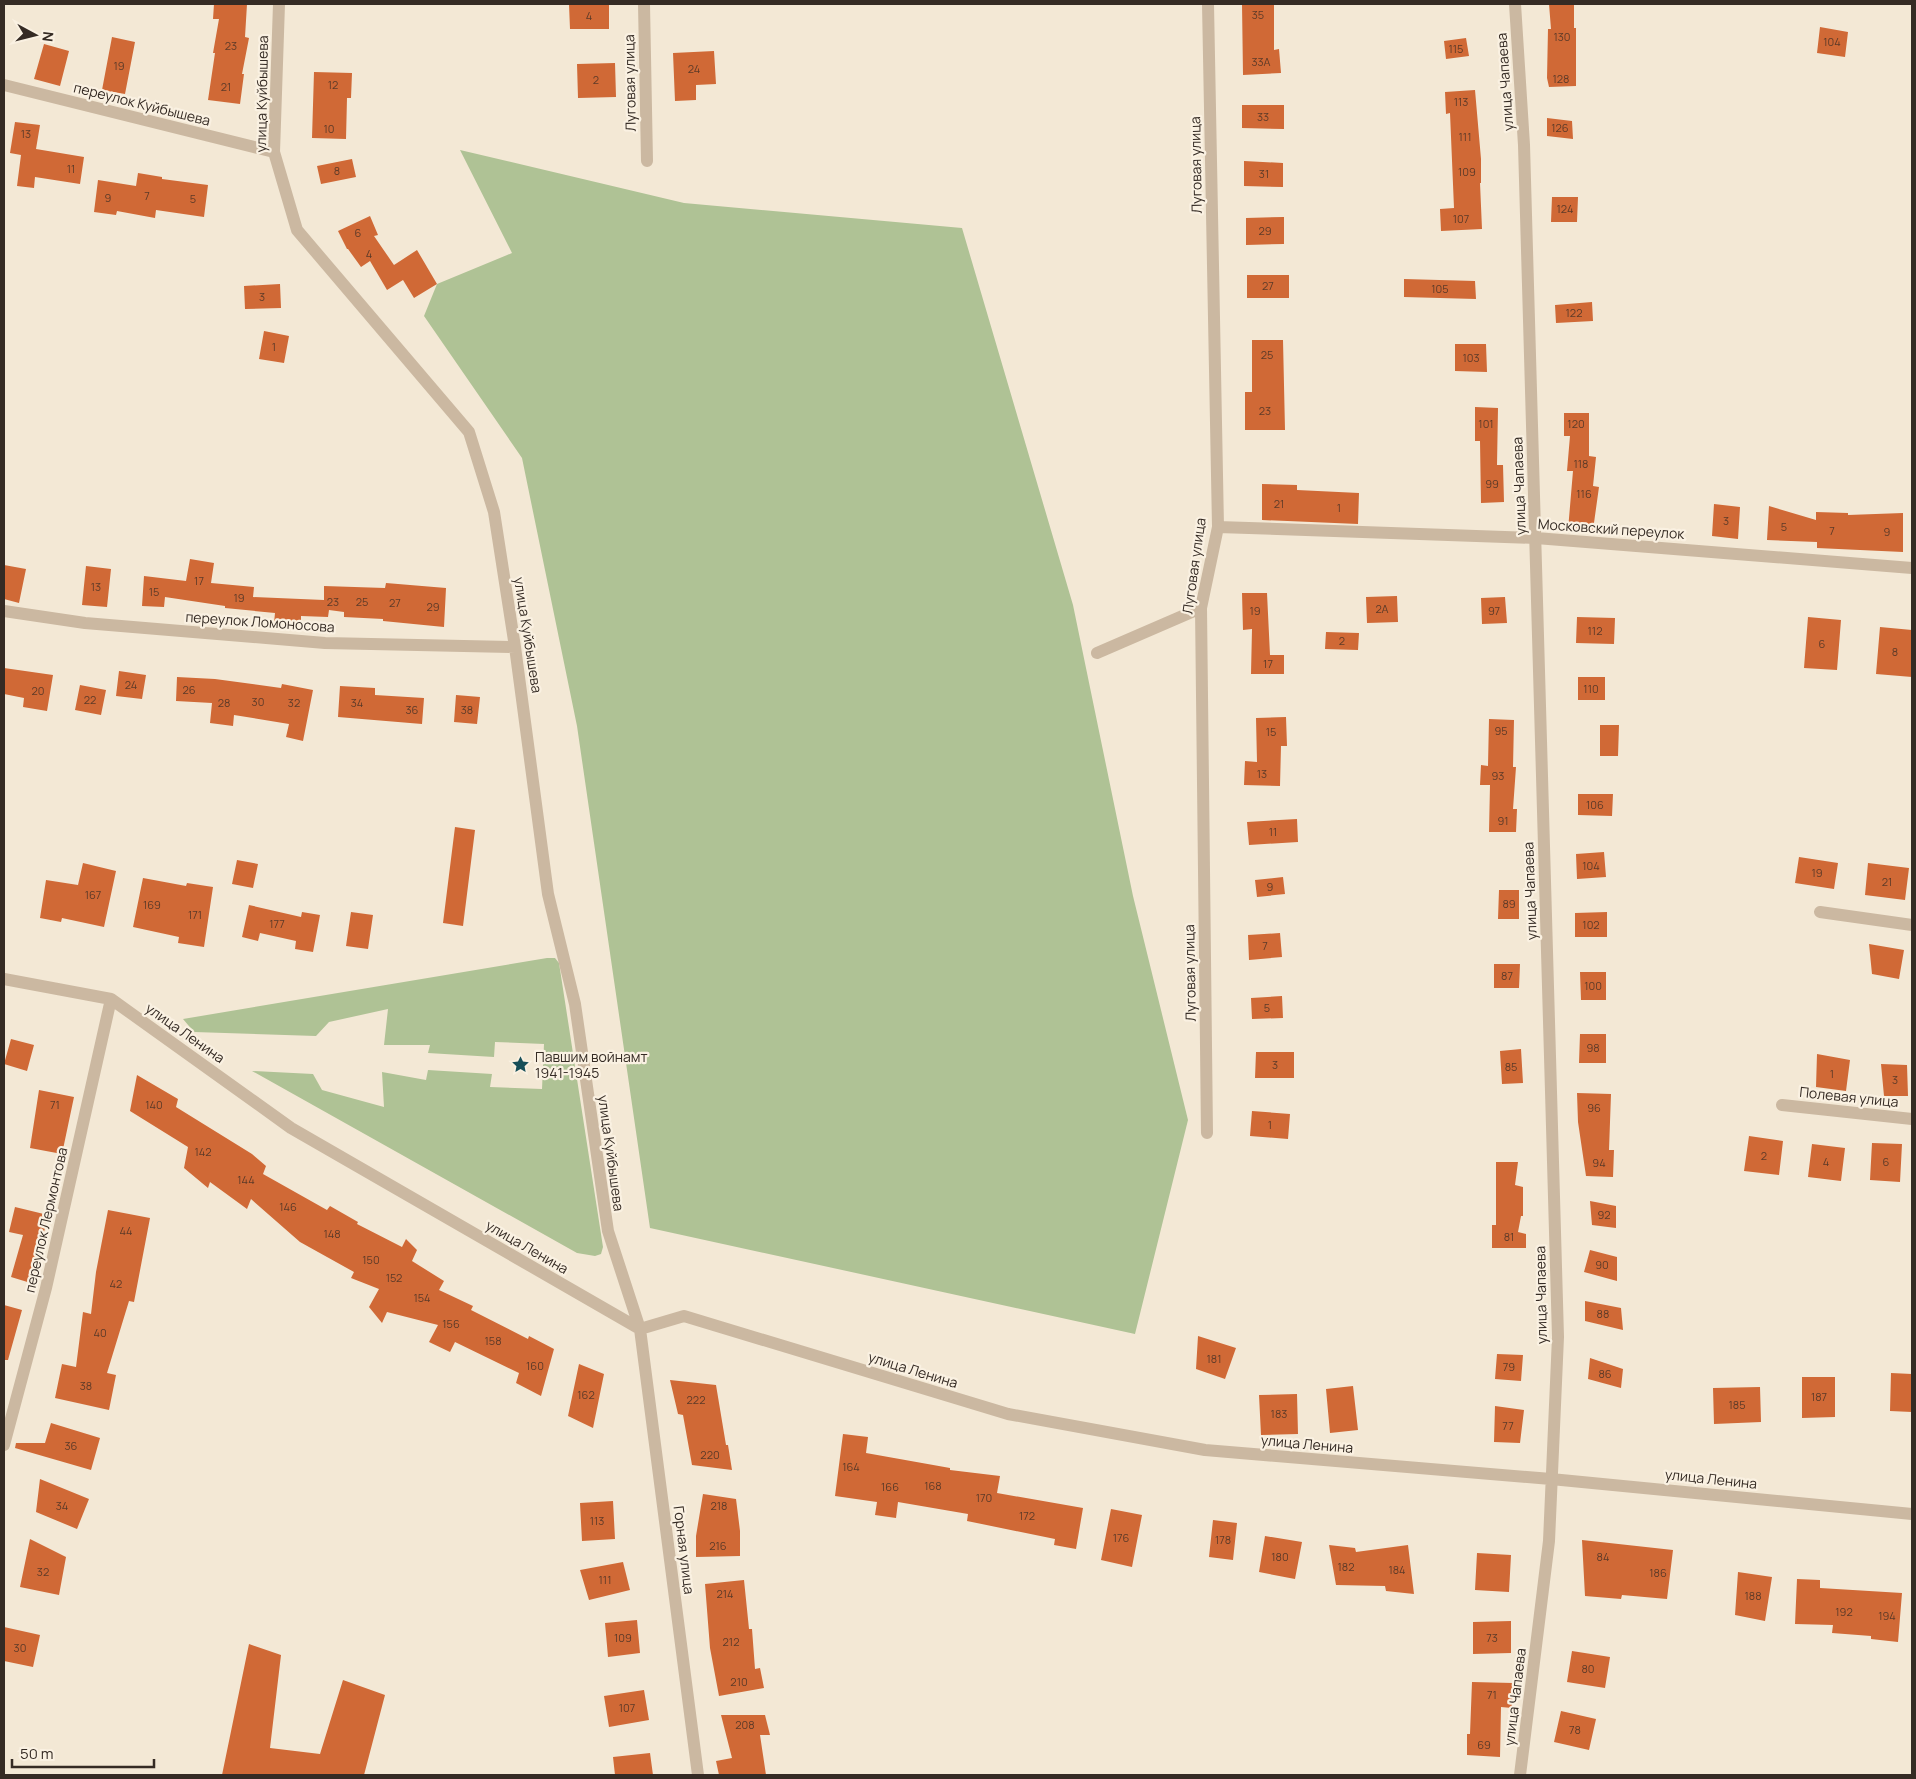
<svg xmlns="http://www.w3.org/2000/svg" width="1916" height="1779" viewBox="0 0 1916 1779" font-family="Manrope,sans-serif">
	<style>
		.green { fill: #afc295 }
		.building { fill: #d06936 }
		.lines { fill: none; stroke-linecap: round; stroke-linejoin: round }
		.street { stroke: #cbb8a1; stroke-width: 12 }
		.labels { text-anchor: middle; stroke-width: 4.5; stroke-linejoin: round; paint-order: stroke }
		.number-label { font-size: 11px; fill: #5c3a28 }
		.street-label { font-size: 14px; fill: #352b24; stroke: #faf1e2 }
		.poi-label { font-size: 14px; fill: #352b24; stroke: #faf1e2; text-anchor: start }
	</style>
	<rect width="100%" height="100%" fill="#f3e8d5"/>
	<path class="green" d="M460 150 684 203 962 228 1073 605 1133 896 1188 1120 1135 1334 650 1228 577 726 522 458 424 316 437 284 512 253Z
		M547 958H555L559 963 603 1247 601 1254 595 1256 577 1253 252 1071 313 1074 322 1090 384 1107 382 1072 426 1080 428 1070 492 1074 490 1087 542 1089 544 1044 495 1042 494 1057 428 1053 430 1045H384L388 1009 329 1022 316 1036 194 1032 183 1019Z"/>
	<path class="building" d="M214 4H247L245 37 249 38 242 74H244L240 104 208 100 215 53H213L219 19H213Z
		M569 4H609V29H570Z
		M1242 4H1274V50L1279 49 1281 73 1243 75Z
		M1549 4H1574V28H1576V86L1549 87 1547 78 1548 29H1551Z
		M1820 27 1848 32 1845 57 1817 53Z
		M112 37 135 42 125 94 102 90Z
		M1466 38 1469 56 1446 59 1444 41Z
		M44 44 69 51 60 86 34 79Z
		M714 51 716 84 696 85V100L675 101 673 53Z
		M615 63 616 97 578 98 577 64Z
		M314 72 352 73 351 98H347L346 139 312 138Z
		M1475 90 1481 159V183H1480L1482 229 1441 231 1440 209 1454 208 1450 113 1446 114 1445 92Z
		M1242 105H1284V129L1242 128Z
		M1547 118 1572 121 1573 139 1547 136Z
		M15 122 40 125 36 149 84 157 80 184 35 177 34 188 17 186 21 155 10 153Z
		M352 159 356 177 321 184 317 166Z
		M1244 161 1283 163V187L1244 186Z
		M138 173 162 177V179L208 185 204 217 156 210 155 218 117 211 116 215 94 212 98 180 136 186Z
		M1552 197H1578L1577 222H1551Z
		M370 216 378 235 374 236 394 265 417 250 437 284 414 298 403 280 387 290 370 261 361 267 348 249H347L338 231Z
		M1284 217V244L1246 245V218Z
		M1247 275H1289V298H1247Z
		M1404 279 1475 281 1476 299 1404 297Z
		M280 284 281 308 245 309 244 286Z
		M1592 302 1593 321 1556 323 1555 305Z
		M264 331 289 336 284 363 259 359Z
		M1252 340H1283L1285 430H1245V392H1252Z
		M1455 344H1486L1487 372 1455 371Z
		M1475 407 1498 408 1497 465H1503L1504 502 1481 503 1480 441H1475Z
		M1564 413H1589V456L1596 457 1593 486 1599 487 1593 530H1568L1573 471H1567L1570 436H1564Z
		M1262 484 1297 485V490L1359 493 1358 524 1262 520Z
		M1714 504 1740 507 1738 539 1712 536Z
		M1769 506 1816 520V512L1848 513V515L1903 513V552L1817 548V542L1767 540Z
		M190 559 214 563 211 583 254 587 253 597 324 600V586L385 588 386 583 446 588 444 627 383 621V619L344 617V612L329 610 328 617 301 616V624L274 623 275 613 225 608V606L165 597 164 607 142 606 144 576 186 581Z
		M4 565 26 569 19 603 4 599Z
		M86 566 111 569 107 607 82 605Z
		M1242 593H1267L1270 655H1284V674H1251L1252 629 1243 630Z
		M1397 596 1398 622 1367 623 1366 597Z
		M1505 597 1507 623 1482 624 1481 598Z
		M1577 617 1615 618 1614 644 1576 643Z
		M1808 617 1841 620 1837 670 1804 668Z
		M1880 627 1912 630V677L1876 674Z
		M1326 632 1359 633 1358 650 1325 649Z
		M4 668 53 675 47 711 23 707 24 698 4 694Z
		M119 671 146 675 142 699 116 696Z
		M177 677 215 679 281 688 282 684 313 690 303 741 286 737 289 724 234 715 233 726 210 723 212 703 176 701Z
		M1578 677H1605V700H1578Z
		M80 685 106 690 101 715 75 710Z
		M340 686 375 688V695L424 698 422 724 338 717Z
		M456 695 480 697 477 724 454 722Z
		M1286 717 1287 746H1281L1280 786 1244 785 1245 761 1257 762 1256 718Z
		M1489 719 1514 720 1513 767H1516L1513 809H1517L1516 832H1489L1490 785H1480L1481 765 1488 766Z
		M1600 725H1619L1618 756H1600Z
		M1578 794H1613L1612 816 1578 815Z
		M1297 819 1298 842 1249 845 1247 822Z
		M455 827 475 830 463 926 443 923Z
		M1604 852 1606 877 1577 879 1576 854Z
		M1799 857 1838 863 1834 889 1795 883Z
		M237 860 258 864 253 888 232 884Z
		M83 863 116 871 104 927 62 918 61 922 40 918 46 880 78 885Z
		M1868 863 1909 868 1905 900 1865 895Z
		M1283 877 1285 894 1257 897 1255 880Z
		M143 878 186 886 187 883 213 887 204 947 178 943 179 937 133 927Z
		M1499 890H1519V919H1498Z
		M249 905 301 917 302 912 320 915 313 952 295 949 296 941 260 933 258 941 242 937Z
		M351 912 373 915 368 949 346 946Z
		M1607 912V937H1575V913Z
		M1280 933 1282 957 1249 960 1248 935Z
		M1869 944 1904 950 1899 979 1872 974Z
		M1494 964H1520L1519 988H1494Z
		M1580 972H1606V1000H1581Z
		M1282 996 1283 1018 1252 1019 1251 998Z
		M1580 1034H1606V1063H1579Z
		M11 1039 34 1045 27 1071 4 1064Z
		M1521 1049 1523 1083 1502 1084 1500 1051Z
		M1256 1052H1294V1078H1255Z
		M1817 1054 1850 1060 1846 1091 1816 1087Z
		M1881 1064 1907 1065 1908 1096H1884Z
		M137 1075 178 1099 176 1107 252 1154 266 1166 263 1174 327 1210 330 1206 358 1222 357 1224 402 1247 406 1239 417 1250 412 1261 444 1281 439 1290 473 1306 471 1310 528 1339 529 1336 554 1349 541 1396 516 1383 519 1373 455 1342 450 1352 429 1342 438 1325 387 1312 382 1323 369 1307 379 1289 351 1278 354 1272 300 1242 251 1199 247 1209 210 1182 208 1188 184 1168 188 1147 130 1111Z
		M39 1090 74 1097 62 1154 30 1148Z
		M1577 1093 1611 1094 1609 1150H1614L1613 1177 1586 1176 1578 1122Z
		M1252 1111 1290 1114 1288 1139 1250 1136Z
		M1749 1136 1783 1141 1779 1175 1744 1171Z
		M1872 1143 1902 1144 1900 1182 1870 1180Z
		M1812 1144 1845 1148 1841 1181 1808 1177Z
		M1496 1162H1518L1515 1185 1523 1187V1216H1521L1518 1232 1526 1234V1248H1492V1225H1496Z
		M1590 1201 1616 1206V1228L1592 1225Z
		M15 1207 48 1215 38 1258 41 1259 34 1284 11 1277 23 1235 9 1232Z
		M108 1210 150 1218 134 1302 129 1301 107 1373 116 1375 109 1410 55 1398 62 1364 76 1367 83 1312 91 1314 96 1272Z
		M1590 1250 1617 1257V1281L1584 1272Z
		M1585 1301 1621 1308 1623 1330 1585 1321Z
		M4 1305 22 1310 8 1360H4Z
		M1198 1336 1236 1348 1225 1379 1196 1369Z
		M1497 1354 1523 1355 1521 1381 1495 1379Z
		M1590 1358 1623 1369 1621 1388 1588 1379Z
		M579 1364 604 1374 593 1428 568 1416Z
		M1891 1373 1912 1374V1412L1890 1411Z
		M1802 1377H1835V1417L1802 1418Z
		M670 1380 716 1385 726 1445H728L732 1470 692 1465 683 1415 678 1414Z
		M1353 1386 1358 1430 1330 1433 1326 1389Z
		M1760 1387 1761 1422 1714 1424 1713 1388Z
		M1297 1394 1298 1434 1261 1435 1259 1395Z
		M1495 1406 1524 1410 1520 1443 1494 1442Z
		M51 1423 100 1438 91 1470 15 1448 16 1443H45Z
		M843 1434 868 1437 866 1453 950 1468V1470L1000 1476 997 1493 1083 1508 1076 1549 1054 1545 1055 1539 967 1521 968 1514 898 1502 896 1518 875 1515 877 1502 835 1496Z
		M40 1479 89 1499 77 1529 36 1512Z
		M703 1494 736 1499 740 1531V1556L696 1557V1536Z
		M613 1501 615 1539 582 1541 580 1503Z
		M1111 1509 1142 1515 1132 1567 1101 1560Z
		M1213 1520 1237 1523 1233 1560 1209 1557Z
		M1265 1536 1302 1542 1295 1579 1259 1572Z
		M30 1539 66 1557 59 1595 20 1587Z
		M1582 1540 1673 1550 1667 1599 1622 1595 1621 1599 1585 1596Z
		M1329 1545 1355 1548 1356 1552 1408 1545 1414 1594 1386 1591 1385 1586 1336 1585Z
		M1477 1553 1511 1555 1509 1592 1475 1590Z
		M623 1562 630 1590 589 1600 580 1570Z
		M1738 1572 1772 1577 1765 1621 1735 1615Z
		M1797 1579 1820 1580V1588L1902 1593 1898 1642 1871 1639V1636L1832 1633 1833 1625 1795 1624Z
		M744 1580 749 1629H752L755 1669 760 1668 764 1688 719 1696 710 1648 705 1584Z
		M637 1620 640 1653 608 1657 605 1623Z
		M1511 1621V1653L1473 1654V1622Z
		M4 1627 40 1635 33 1667 4 1661Z
		M249 1644 281 1655 270 1748 320 1754 343 1680 385 1695 364 1775H222Z
		M1572 1651 1610 1657 1605 1688 1567 1682Z
		M1472 1682 1513 1683 1512 1708 1501 1707 1500 1757 1467 1755V1734H1470Z
		M644 1690 649 1720 609 1727 604 1696Z
		M1561 1711 1596 1719 1589 1750 1554 1742Z
		M721 1715H765L770 1735H760L766 1775H719L716 1761 732 1758Z
		M650 1753 653 1775H615L613 1757Z"/>
	<g class="lines">
		<path class="street" d="M279 4 274 152 297 230 469 432 494 512 515 647 548 894 575 1004 608 1231 640 1329 698 1775
			M644 4 647 161
			M1515 4 1524 145 1558 1337 1549 1541 1520 1775
			M4 85 274 152
			M1218 527 1536 538 1912 568
			M4 611 85 623 325 643 515 647
			M1097 653 1201 608
			M1820 912 1912 925
			M4 979 111 999 291 1128 640 1329 684 1316 1008 1414 1205 1450 1551 1479 1912 1514
			M1782 1105 1912 1119
			M1207 1133 1201 608 1218 527 1208 4
			M4 1445 46 1288 111 999"/>
	</g>
	<defs>
		<symbol id="sight-bare" viewBox="-9 -9 18 18"><path d="M0-6L1.8-2.2L6-1.7L2.9 1.2L3.7 5.4L0 3.3L-3.7 5.4L-2.9 1.2L-6-1.7L-1.8-2.2Z" fill="#174f59" stroke="#faf1e2" stroke-width="2.5" paint-order="stroke"/></symbol>
	</defs>
	<g fill-rule="evenodd">
		<use href="#sight-bare" x="508" y="1052" width="25" height="25"/>
	</g>
	<g class="labels">
		<g class="number-label">
			<text x="1258" y="19">35</text>
			<text x="589" y="20">4</text>
			<text x="1562" y="41">130</text>
			<text x="1832" y="46">104</text>
			<text x="231" y="50">23</text>
			<text x="1456" y="53">115</text>
			<text x="1261" y="66">33А</text>
			<text x="119" y="70">19</text>
			<text x="694" y="73">24</text>
			<text x="1561" y="83">128</text>
			<text x="596" y="84">2</text>
			<text x="333" y="89">12</text>
			<text x="226" y="91">21</text>
			<text x="1461" y="106">113</text>
			<text x="1263" y="121">33</text>
			<text x="1560" y="132">126</text>
			<text x="329" y="133">10</text>
			<text x="26" y="138">13</text>
			<text x="1465" y="141">111</text>
			<text x="71" y="173">11</text>
			<text x="337" y="175">8</text>
			<text x="1467" y="176">109</text>
			<text x="1264" y="178">31</text>
			<text x="147" y="200">7</text>
			<text x="108" y="202">9</text>
			<text x="193" y="203">5</text>
			<text x="1565" y="213">124</text>
			<text x="1461" y="223">107</text>
			<text x="1265" y="235">29</text>
			<text x="358" y="237">6</text>
			<text x="369" y="258">4</text>
			<text x="1268" y="290">27</text>
			<text x="1440" y="293">105</text>
			<text x="262" y="301">3</text>
			<text x="1574" y="317">122</text>
			<text x="274" y="351">1</text>
			<text x="1267" y="359">25</text>
			<text x="1471" y="362">103</text>
			<text x="1265" y="415">23</text>
			<text x="1486" y="428">101</text>
			<text x="1576" y="428">120</text>
			<text x="1581" y="468">118</text>
			<text x="1492" y="488">99</text>
			<text x="1584" y="498">116</text>
			<text x="1279" y="508">21</text>
			<text x="1339" y="512">1</text>
			<text x="1726" y="525">3</text>
			<text x="1784" y="531">5</text>
			<text x="1832" y="535">7</text>
			<text x="1887" y="536">9</text>
			<text x="199" y="585">17</text>
			<text x="96" y="591">13</text>
			<text x="154" y="596">15</text>
			<text x="239" y="602">19</text>
			<text x="333" y="606">23</text>
			<text x="362" y="606">25</text>
			<text x="395" y="607">27</text>
			<text x="433" y="611">29</text>
			<text x="1382" y="613">2А</text>
			<text x="1255" y="615">19</text>
			<text x="1494" y="615">97</text>
			<text x="1595" y="635">112</text>
			<text x="1342" y="645">2</text>
			<text x="1822" y="648">6</text>
			<text x="1895" y="656">8</text>
			<text x="1268" y="668">17</text>
			<text x="131" y="689">24</text>
			<text x="1591" y="693">110</text>
			<text x="189" y="694">26</text>
			<text x="38" y="695">20</text>
			<text x="90" y="704">22</text>
			<text x="258" y="706">30</text>
			<text x="224" y="707">28</text>
			<text x="294" y="707">32</text>
			<text x="357" y="707">34</text>
			<text x="412" y="714">36</text>
			<text x="467" y="714">38</text>
			<text x="1501" y="735">95</text>
			<text x="1271" y="736">15</text>
			<text x="1262" y="778">13</text>
			<text x="1498" y="780">93</text>
			<text x="1595" y="809">106</text>
			<text x="1503" y="825">91</text>
			<text x="1273" y="836">11</text>
			<text x="1591" y="870">104</text>
			<text x="1817" y="877">19</text>
			<text x="1887" y="886">21</text>
			<text x="1270" y="891">9</text>
			<text x="93" y="899">167</text>
			<text x="1509" y="908">89</text>
			<text x="152" y="909">169</text>
			<text x="195" y="919">171</text>
			<text x="277" y="928">177</text>
			<text x="1591" y="929">102</text>
			<text x="1265" y="950">7</text>
			<text x="1507" y="980">87</text>
			<text x="1593" y="990">100</text>
			<text x="1267" y="1012">5</text>
			<text x="1593" y="1052">98</text>
			<text x="1275" y="1069">3</text>
			<text x="1511" y="1071">85</text>
			<text x="1832" y="1078">1</text>
			<text x="1895" y="1084">3</text>
			<text x="55" y="1109">71</text>
			<text x="154" y="1109">140</text>
			<text x="1594" y="1112">96</text>
			<text x="1270" y="1129">1</text>
			<text x="203" y="1156">142</text>
			<text x="1764" y="1160">2</text>
			<text x="1826" y="1166">4</text>
			<text x="1886" y="1166">6</text>
			<text x="1599" y="1167">94</text>
			<text x="246" y="1184">144</text>
			<text x="288" y="1211">146</text>
			<text x="1604" y="1219">92</text>
			<text x="126" y="1235">44</text>
			<text x="332" y="1238">148</text>
			<text x="1509" y="1241">81</text>
			<text x="371" y="1264">150</text>
			<text x="1602" y="1269">90</text>
			<text x="394" y="1282">152</text>
			<text x="116" y="1288">42</text>
			<text x="422" y="1302">154</text>
			<text x="1603" y="1318">88</text>
			<text x="451" y="1328">156</text>
			<text x="100" y="1337">40</text>
			<text x="493" y="1345">158</text>
			<text x="1214" y="1363">181</text>
			<text x="535" y="1370">160</text>
			<text x="1509" y="1371">79</text>
			<text x="1605" y="1378">86</text>
			<text x="86" y="1390">38</text>
			<text x="586" y="1399">162</text>
			<text x="1819" y="1401">187</text>
			<text x="696" y="1404">222</text>
			<text x="1737" y="1409">185</text>
			<text x="1279" y="1418">183</text>
			<text x="1508" y="1430">77</text>
			<text x="71" y="1450">36</text>
			<text x="710" y="1459">220</text>
			<text x="851" y="1471">164</text>
			<text x="933" y="1490">168</text>
			<text x="890" y="1491">166</text>
			<text x="984" y="1502">170</text>
			<text x="62" y="1510">34</text>
			<text x="719" y="1510">218</text>
			<text x="1027" y="1520">172</text>
			<text x="597" y="1525">113</text>
			<text x="1121" y="1542">176</text>
			<text x="1223" y="1544">178</text>
			<text x="718" y="1550">216</text>
			<text x="1280" y="1561">180</text>
			<text x="1603" y="1561">84</text>
			<text x="1346" y="1571">182</text>
			<text x="1397" y="1574">184</text>
			<text x="43" y="1576">32</text>
			<text x="1658" y="1577">186</text>
			<text x="605" y="1584">111</text>
			<text x="725" y="1598">214</text>
			<text x="1753" y="1600">188</text>
			<text x="1844" y="1616">192</text>
			<text x="1887" y="1620">194</text>
			<text x="623" y="1642">109</text>
			<text x="1492" y="1642">73</text>
			<text x="731" y="1646">212</text>
			<text x="20" y="1652">30</text>
			<text x="1588" y="1673">80</text>
			<text x="739" y="1686">210</text>
			<text x="1492" y="1699">71</text>
			<text x="627" y="1712">107</text>
			<text x="745" y="1729">208</text>
			<text x="1575" y="1734">78</text>
			<text x="1484" y="1749">69</text>
		</g>
		<g class="street-label">
			<text transform="translate(1505 82) rotate(-94)" y="5">улица Чапаева</text>
			<text transform="translate(630 83) rotate(-91)" y="5">Луговая улица</text>
			<text transform="translate(262 94) rotate(-89)" y="5">улица Куйбышева</text>
			<text transform="translate(142 104) rotate(14)" y="5">переулок Куйбышева</text>
			<text transform="translate(1196 165) rotate(-91)" y="5">Луговая улица</text>
			<text transform="translate(1519 486) rotate(-92)" y="5">улица Чапаева</text>
			<text transform="translate(1611 529) rotate(4)" y="5">Московский переулок</text>
			<text transform="translate(1194 566) rotate(-82)" y="5">Луговая улица</text>
			<text transform="translate(260 622) rotate(4)" y="5">переулок Ломоносова</text>
			<text transform="translate(528 635) rotate(81)" y="5">улица Куйбышева</text>
			<text transform="translate(1530 891) rotate(-92)" y="5">улица Чапаева</text>
			<text transform="translate(1190 973) rotate(-91)" y="5">Луговая улица</text>
			<text transform="translate(185 1033) rotate(35)" y="5">улица Ленина</text>
			<text transform="translate(1849 1097) rotate(6)" y="5">Полевая улица</text>
			<text transform="translate(611 1153) rotate(82)" y="5">улица Куйбышева</text>
			<text transform="translate(46 1220) rotate(-77)" y="5">переулок Лермонтова</text>
			<text transform="translate(527 1247) rotate(30)" y="5">улица Ленина</text>
			<text transform="translate(1541 1295) rotate(-91)" y="5">улица Чапаева</text>
			<text transform="translate(913 1370) rotate(17)" y="5">улица Ленина</text>
			<text transform="translate(1307 1444) rotate(5)" y="5">улица Ленина</text>
			<text transform="translate(1711 1479) rotate(6)" y="5">улица Ленина</text>
			<text transform="translate(684 1550) rotate(83)" y="5">Горная улица</text>
			<text transform="translate(1515 1697) rotate(-83)" y="5">улица Чапаева</text>
		</g>
		<g class="poi-label">
			<text x="535" y="1062">Павшим войнамт<tspan x="535" dy="16">1941-1945</tspan></text>
		</g>
	</g>
	<rect width="1916" height="1779" fill="none" stroke="#352b24" stroke-width="10"/>
	<g transform="translate(35 35) rotate(97)" stroke="#faf1e2" stroke-width="4" paint-order="stroke">
	<path d="M0-4L9 19L0 12L-9 19Z" fill="#352b24"/>
	<text y="-8" font-size="14" font-weight="bold" text-anchor="middle" fill="#352b24">N</text>
	</g>
	<path d="M12 1759v8h142v-8" fill="none" stroke="#352b24" stroke-width="2.5"/>
	<text x="20" y="1759" font-size="15" fill="#352b24" stroke="#faf1e2" stroke-width="4" paint-order="stroke">50 m</text>
</svg>
